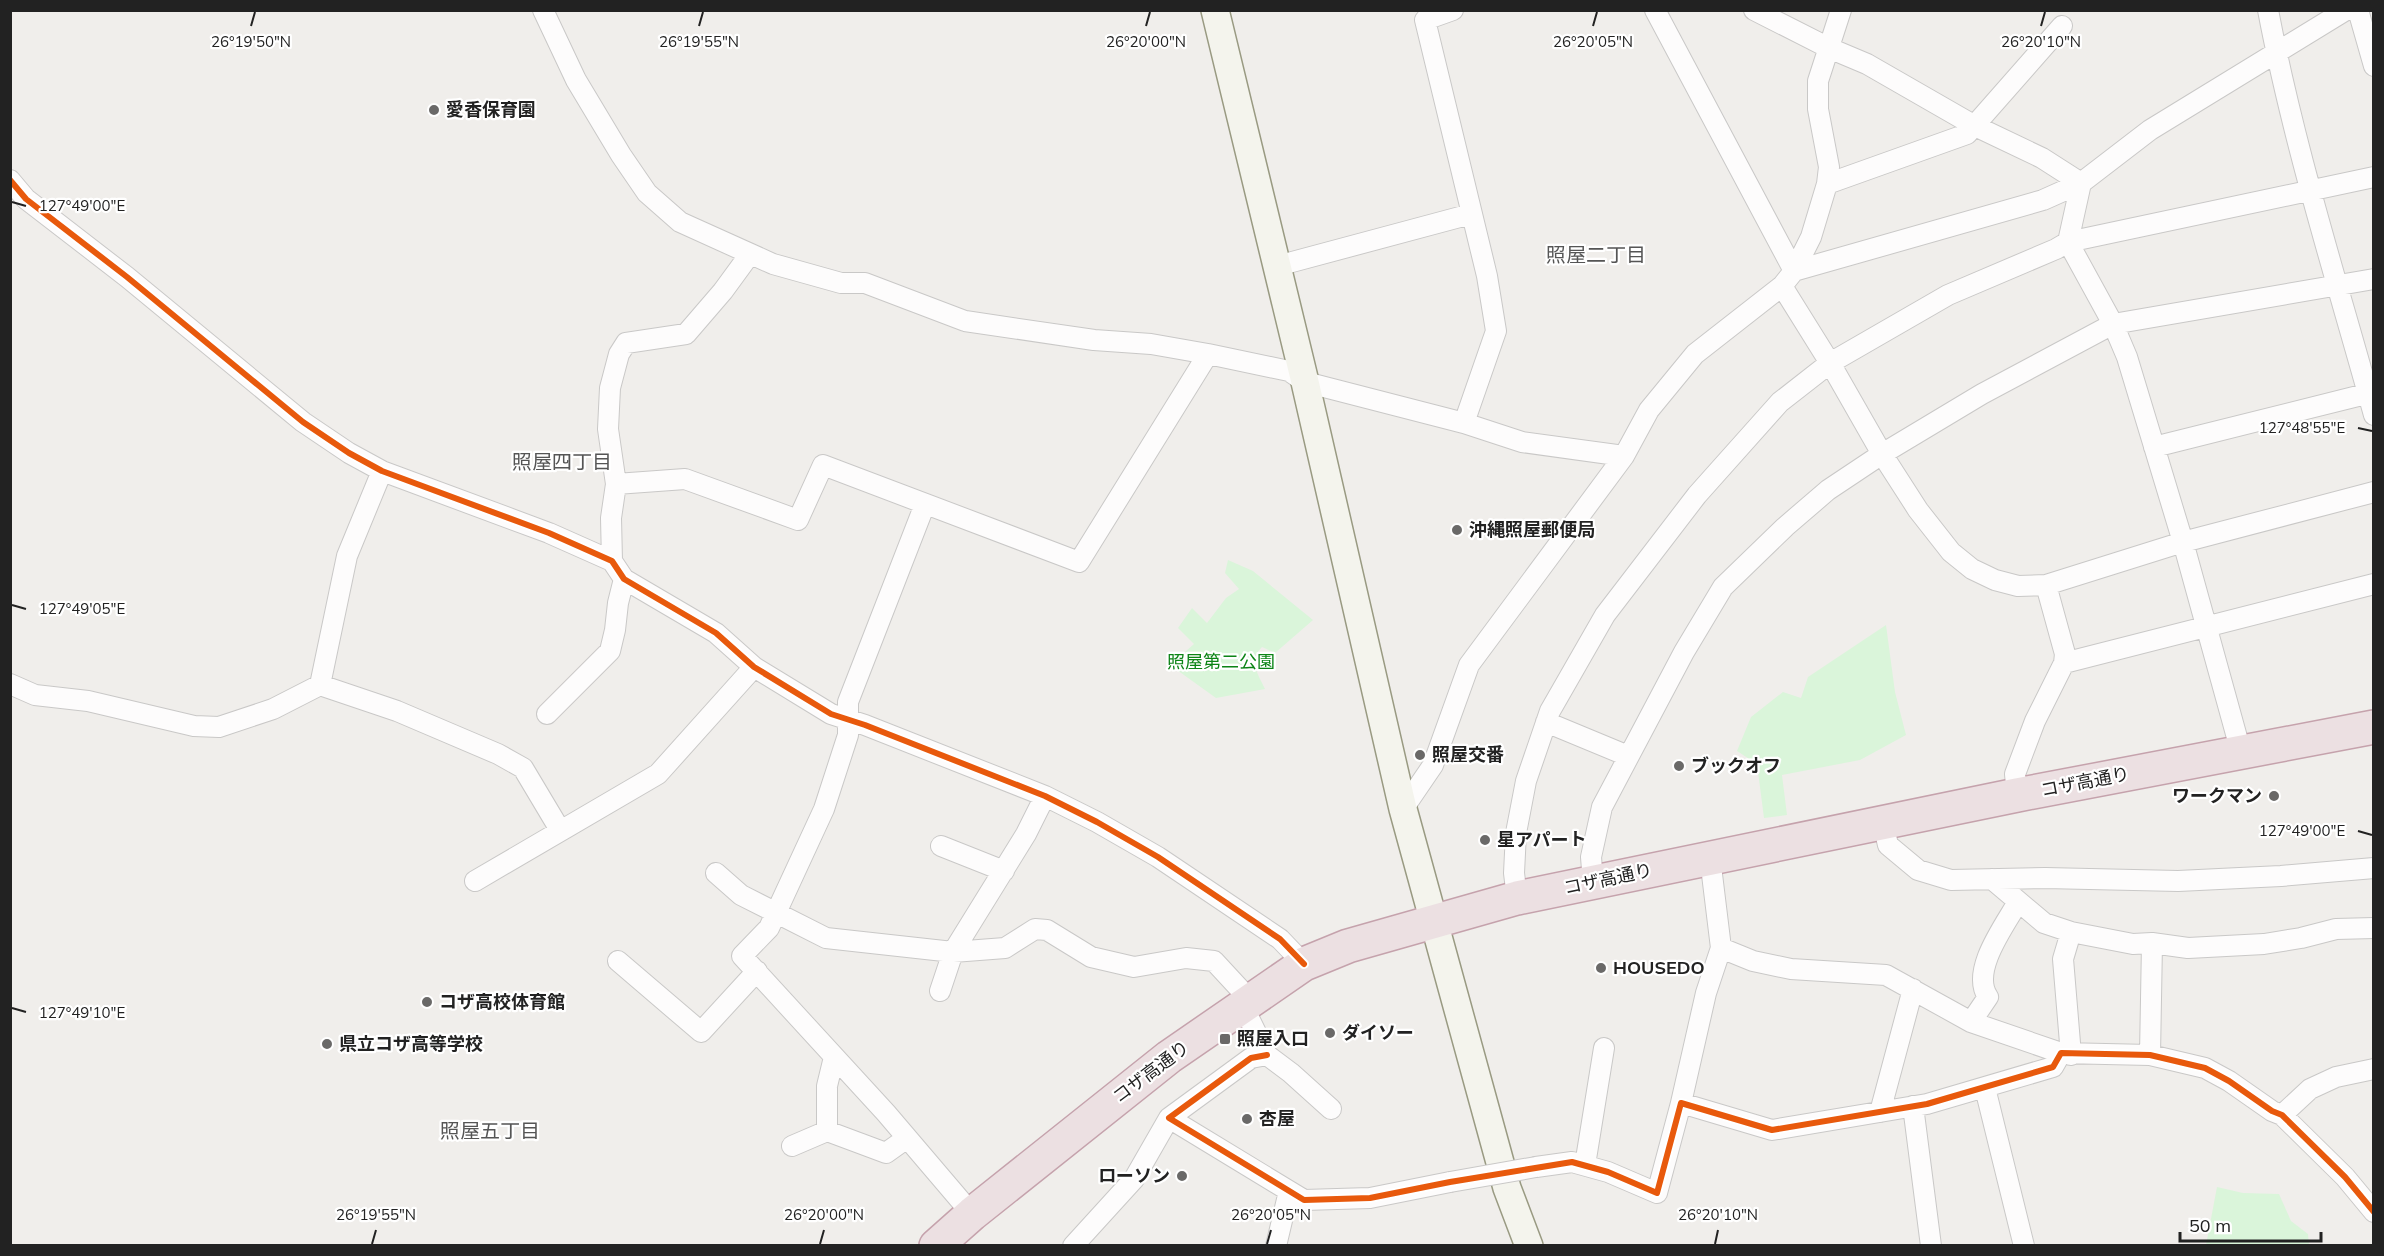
<svg xmlns="http://www.w3.org/2000/svg" width="2384" height="1256" viewBox="0 0 2384 1256" font-family="Mulish,'Noto Sans JP',sans-serif">
	<style>
		.park { fill: #daf5da }
		.lines { fill: none; stroke-linecap: round; stroke-linejoin: round }
		.street-casing { stroke: #c9c8c7; stroke-width: 22 }
		.secondary-casing { stroke: #999a82; stroke-width: 30 }
		.highway-casing { stroke: #c5a2ac; stroke-width: 36 }
		.street { stroke: #fdfcfc; stroke-width: 20 }
		.secondary { stroke: #f4f4ed; stroke-width: 27 }
		.highway { stroke: #ece0e2; stroke-width: 33 }
		.street-bridge-casing { stroke: #c9c8c7; stroke-width: 22; stroke-linecap: butt }
		.street-bridge { stroke: #fdfcfc; stroke-width: 20 }
		.cycleway-casing { stroke: #fff; stroke-width: 10 }
		.cycleway { stroke: #e8590c; stroke-width: 6 }
		.ticks { fill: none; stroke: #222; stroke-width: 2 }
		.poi-dot { fill: #6a6968; stroke: #fff; stroke-width: 2 }
		.labels { text-anchor: middle; stroke-width: 4.5; stroke-linejoin: round; paint-order: stroke }
		.poi-label { font-size: 18px; font-weight: bold; fill: #222; stroke: #fff; text-anchor: start }
		.park-label { font-size: 18px; fill: #0c8416; stroke: #fff }
		.street-label { font-size: 18px; fill: #222; stroke: #fff }
		.neighbourhood-label { font-size: 20px; fill: #555; stroke: #fff }
		.ticks-label { font-size: 15px; text-anchor: middle; fill: #222; stroke: #fff; stroke-width: 4.5; stroke-linejoin: round; paint-order: stroke }
	</style>
	<rect width="100%" height="100%" fill="#f0eeeb"/>
	<path class="park" d="M1228 560 1253 571 1313 620 1275 653 1262 647C1248 661 1258 674 1265 689L1216 698 1170 665 1194 644 1178 628 1192 608 1207 623 1226 598 1239 589 1225 573Z
		M1886 625 1895 692 1906 735 1860 760 1782 775 1787 815 1764 818 1757 764 1737 751 1751 717 1783 692 1801 698 1808 677Z
		M2217 1187 2243 1193 2279 1194 2291 1221 2308 1234 2309 1245H2206Z"/>
	<g class="lines">
		<defs>
			<path id="street" d="M543 10 576 80 621 155 647 193 680 222 773 264 841 283H865L965 321 1094 340 1151 344 1208 354 1289 371 1305 382 1464 423 1522 442 1624 456
				M1453 10 1425 20 1487 276 1496 331 1464 423
				M1655 10 1794 271
				M1754 10 1829 48 1867 64 1975 126 2042 158 2081 183
				M2268 10C2294 147 2337 281 2374 415
				M2358 10 2374 66
				M10 180 26 199 127 277 303 422 349 453 382 471 549 533 612 561 624 579 716 633 754 667 831 714 865 725 1045 796 1097 822 1158 857 1280 939 1304 964
				M2081 183 2068 242 2113 324 2127 357 2183 542 2241 752
				M1827 184 1967 134 2062 26
				M1277 266 1471 214
				M1794 271 2043 200 2081 183 2150 130 2346 10
				M1782 286 1830 363 1882 454 1918 510 1951 552 1972 569 1995 580 2018 586 2046 585 2183 542 2374 492
				M2154 447 2374 392
				M616 484 685 479 798 520 823 465 1079 562 1208 354
				M925 504 848 702V735L824 809 769 928 742 956 886 1113 972 1214
				M612 561 611 518 616 484 608 429 610 388 619 354 626 343 686 334 723 291 750 254
				M2064 663 2374 584
				M10 684 35 695 88 701 194 726 219 727 273 709 320 685 397 711 498 754 523 768 560 830
				M320 685 347 556 382 471
				M547 714 610 651 615 630 618 603 624 579
				M1546 722 1628 756
				M2017 795 2015 774 2035 721 2064 663 2065 654 2046 585
				M1403 809 1433 765 1469 665 1624 456 1649 410 1695 354 1782 286 1794 271 1811 237 1827 184 1829 167 1818 109V81L1841 10
				M1883 823 1888 845 1918 870 1951 880 2045 878 2178 881 2281 876 2374 868
				M941 846 1004 871
				M716 873 741 895 826 938 953 952 1005 948 1035 929 1047 930 1091 957 1134 967 1186 958 1214 961 1251 1001
				M1992 879 2044 923 2071 932 2133 944 2152 943 2188 948 2264 944 2301 938 2336 929 2374 928
				M475 881 658 774 754 667
				M1593 882 1591 857 1602 807 1684 652 1723 587 1785 527 1828 490 1882 454 1982 394 2113 324 2374 279
				M1517 898 1514 873 1516 833 1526 781 1550 711 1605 615 1697 495 1780 402 1830 363 1948 295 2056 249 2068 242 2374 177
				M1721 948 1753 961 1791 969 1886 975 1971 1022 2061 1053
				M618 961 701 1032 757 971
				M940 991 953 952 1026 834 1045 796
				M1243 1006 1267 1055 1291 1073 1331 1109
				M1971 1022 1988 997C1970 971 2005 925 2018 902
				M1267 1055 1251 1058 1169 1118 1304 1200 1370 1198 1450 1182
				M2071 1055 2063 959 2071 932
				M2150 1055 2152 943
				M834 1057 827 1086V1131L886 1153 907 1138
				M1985 1088 2024 1246
				M1681 1103 1706 993 1721 948 1710 858
				M1913 1106 1931 1246
				M1880 1112 1913 989
				M2282 1115 2310 1089 2336 1077 2374 1069
				M792 1146 827 1131
				M1585 1165 1604 1048
				M1536 1167 1572 1162 1608 1172 1657 1193 1681 1103 1772 1130 1927 1104 2053 1067 2061 1053 2150 1055 2205 1068 2229 1081 2272 1111 2282 1115 2345 1177 2374 1212
				M1073 1246 1134 1179 1169 1118
				M1276 1246 1289 1191"/>
			<path id="secondary" d="M1215 10 1305 382 1403 809 1507 1188 1529 1246"/>
			<path id="highway" d="M936 1246 972 1214 1169 1057 1304 964 1348 946 1517 898 2017 795 2374 727"/>
		</defs>
		<use href="#street" class="street-casing"/>
		<use href="#secondary" class="secondary-casing"/>
		<use href="#highway" class="highway-casing"/>
		<use href="#street" class="street"/>
		<use href="#secondary" class="secondary"/>
		<use href="#highway" class="highway"/>
		<defs>
			<path id="street-bridge" d="M1450 1182 1536 1167"/>
		</defs>
		<use href="#street-bridge" class="street-bridge-casing"/>
		<use href="#street-bridge" class="street-bridge"/>
		<defs>
			<path id="cycleway" d="M10 180 26 199 127 277 303 422 349 453 382 471 549 533 612 561 624 579 716 633 754 667 831 714 865 725 1045 796 1097 822 1158 857 1280 939 1304 964
				M1267 1055 1251 1058 1169 1118 1304 1200 1370 1198 1450 1182 1572 1162 1608 1172 1657 1193 1681 1103 1772 1130 1927 1104 2053 1067 2061 1053 2150 1055 2205 1068 2229 1081 2272 1111 2282 1115 2345 1177 2374 1212"/>
		</defs>
		<use href="#cycleway" class="cycleway-casing"/>
		<use href="#cycleway" class="cycleway"/>
	</g>
	<path class="ticks" d="M251 26 255 12M699 26 703 12M1146 26 1150 12M1593 26 1597 12M2041 26 2045 12M12 202 26 206M2358 428 2372 431M12 605 26 609M2358 831 2372 835M12 1008 26 1012M372 1244 376 1230M820 1244 824 1230M1267 1244 1271 1230M1715 1244 1718 1230"/>
	<g class="poi-dot">
		<circle cx="434" cy="110" r="6"/>
		<circle cx="1457" cy="530" r="6"/>
		<circle cx="1420" cy="755" r="6"/>
		<circle cx="1679" cy="766" r="6"/>
		<circle cx="2274" cy="796" r="6"/>
		<circle cx="1485" cy="840" r="6"/>
		<circle cx="1601" cy="968" r="6"/>
		<circle cx="427" cy="1002" r="6"/>
		<circle cx="1330" cy="1033" r="6"/>
		<rect x="1219" y="1033" width="12" height="12" rx="3"/>
		<circle cx="327" cy="1044" r="6"/>
		<circle cx="1247" cy="1119" r="6"/>
		<circle cx="1182" cy="1176" r="6"/>
	</g>
	<g class="labels">
		<g class="poi-label">
			<text x="446" y="116">愛香保育園</text>
			<text x="1469" y="536">沖縄照屋郵便局</text>
			<text x="1432" y="761">照屋交番</text>
			<text x="1691" y="772">ブックオフ</text>
			<text x="2262" y="802" text-anchor="end">ワークマン</text>
			<text x="1497" y="846">星アパート</text>
			<text x="1613" y="974">HOUSEDO</text>
			<text x="439" y="1008">コザ高校体育館</text>
			<text x="1342" y="1039">ダイソー</text>
			<text x="1237" y="1045">照屋入口</text>
			<text x="339" y="1050">県立コザ高等学校</text>
			<text x="1259" y="1125">杏屋</text>
			<text x="1170" y="1182" text-anchor="end">ローソン</text>
		</g>
		<g class="park-label">
			<text x="1221" y="668">照屋第二公園</text>
		</g>
		<g class="street-label">
			<text transform="translate(2085 782) rotate(-11)" y="6">コザ高通り</text>
			<text transform="translate(1608 879) rotate(-12)" y="6">コザ高通り</text>
			<text transform="translate(1151 1072) rotate(-37)" y="6">コザ高通り</text>
		</g>
		<g class="neighbourhood-label">
			<text x="1596" y="262">照屋二丁目</text>
			<text x="562" y="469">照屋四丁目</text>
			<text x="490" y="1138">照屋五丁目</text>
		</g>
	</g>
	<g class="ticks-label">
		<text x="251" y="47">26°19'50"N</text>
		<text x="699" y="47">26°19'55"N</text>
		<text x="1146" y="47">26°20'00"N</text>
		<text x="1593" y="47">26°20'05"N</text>
		<text x="2041" y="47">26°20'10"N</text>
		<text x="82" y="211">127°49'00"E</text>
		<text x="2302" y="433">127°48'55"E</text>
		<text x="82" y="614">127°49'05"E</text>
		<text x="2302" y="836">127°49'00"E</text>
		<text x="82" y="1018">127°49'10"E</text>
		<text x="376" y="1220">26°19'55"N</text>
		<text x="824" y="1220">26°20'00"N</text>
		<text x="1271" y="1220">26°20'05"N</text>
		<text x="1718" y="1220">26°20'10"N</text>
	</g>
	<rect width="2384" height="1256" fill="none" stroke="#222222" stroke-width="24"/>
	<path d="M2180 1232v9h141v-9" fill="none" stroke="#222222" stroke-width="3"/>
	<text x="2189" y="1232" font-size="18" fill="#222222" stroke="#ffffff" stroke-width="4.5" paint-order="stroke">50 m</text>
</svg>
